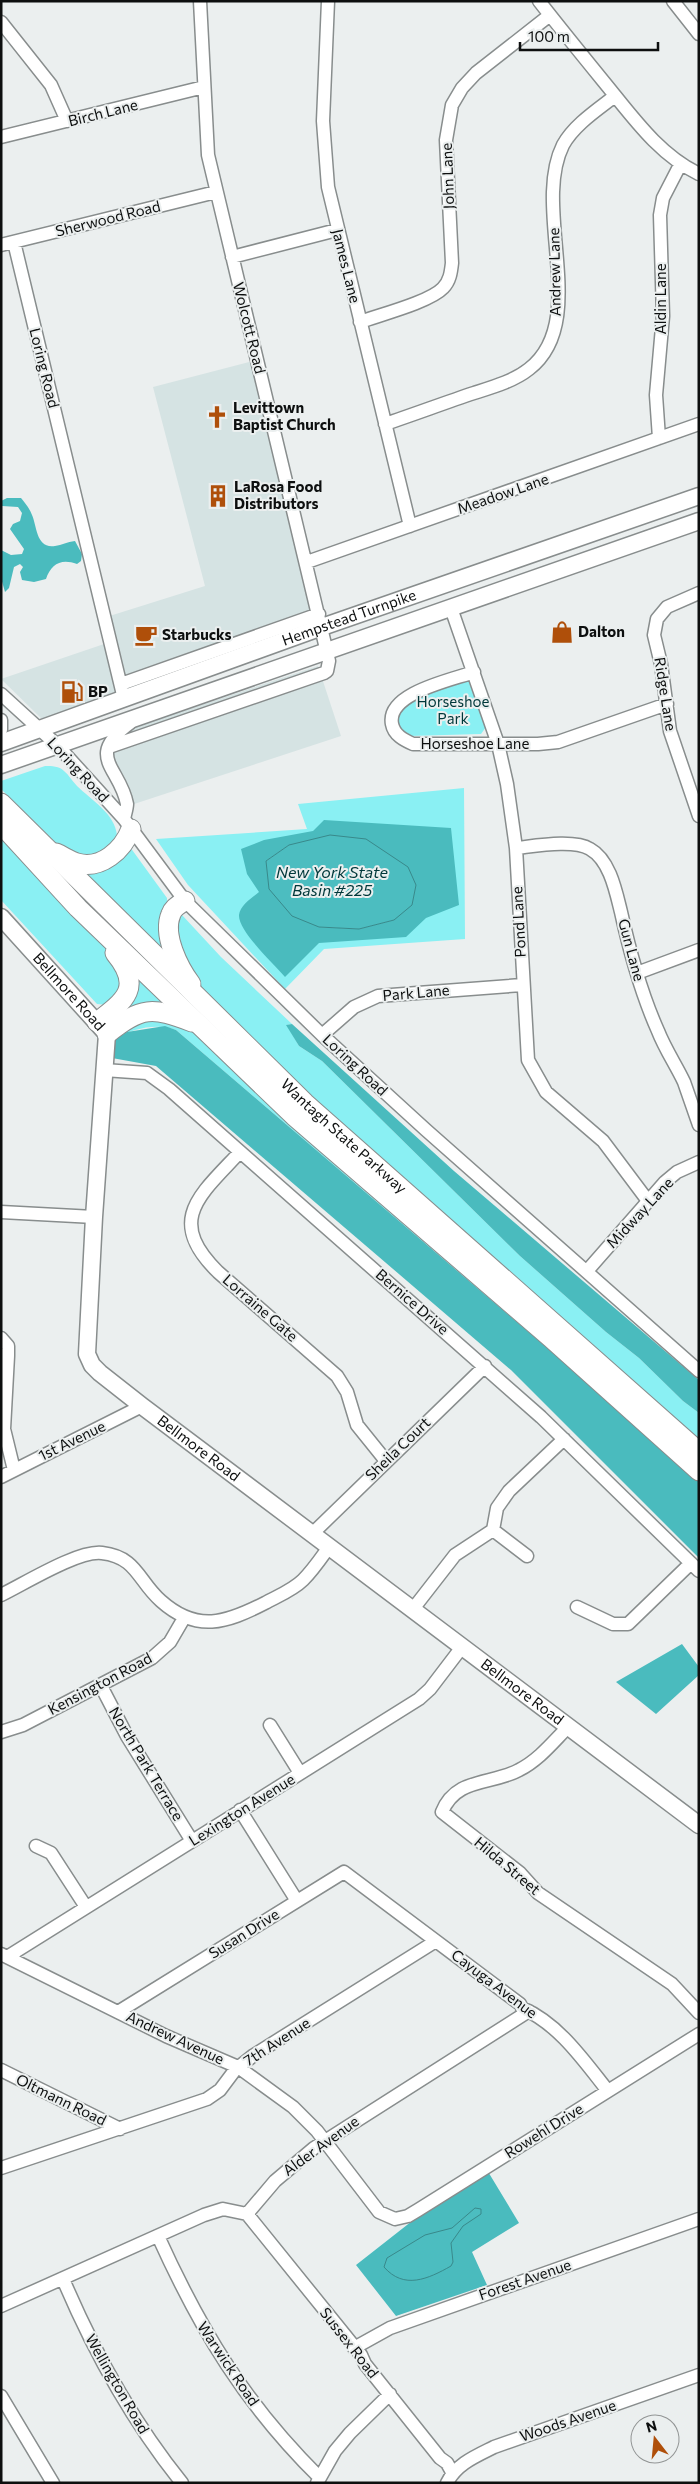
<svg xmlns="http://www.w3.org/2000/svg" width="700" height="2484" viewBox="0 0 700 2484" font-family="Commissioner,sans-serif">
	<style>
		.built { fill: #d5e3e3 }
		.green { fill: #8af0f3 }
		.forest { fill: #4abbbe; fill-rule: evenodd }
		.water { fill: #4cbdc0; stroke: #39898b }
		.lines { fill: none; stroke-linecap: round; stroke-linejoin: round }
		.minor-casing { stroke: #888d8d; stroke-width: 15 }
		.major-casing { stroke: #888d8d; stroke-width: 19 }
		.highway-casing { stroke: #888d8d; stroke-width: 21 }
		.minor { stroke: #fff; stroke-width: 12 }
		.major { stroke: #fff; stroke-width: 16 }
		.highway { stroke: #fff; stroke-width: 19 }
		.labels { text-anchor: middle; stroke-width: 4; stroke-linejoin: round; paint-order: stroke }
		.street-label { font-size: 15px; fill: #0d0f0f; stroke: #ebefef }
		.poi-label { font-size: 15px; font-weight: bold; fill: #0d0f0f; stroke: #ebefef; text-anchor: start }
		.park-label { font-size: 15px; fill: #00383a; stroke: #ebefef }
		.water-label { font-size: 16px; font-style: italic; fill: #01383a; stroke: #ebefef }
	</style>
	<rect width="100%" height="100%" fill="#ebefef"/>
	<path class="built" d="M253 361 315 622 43 720 1 679 107 643 100 619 205 586 153 387Z
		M318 666 341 736 128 806 105 737Z"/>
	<path class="green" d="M466 680 469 682 486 727 481 734 409 736 397 725 399 707 405 701Z
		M45 766C52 766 59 766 64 771 69 775 72 781 77 786 91 800 115 813 117 836L105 854 74 858 58 845 1 789V781Z
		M464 788 465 939 324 949 285 989 188 885 156 839 307 829 298 804Z
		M1 837 119 960 124 984 108 1005 97 1004 1 900Z
		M130 847 167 898V905C155 919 165 940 169 956L66 862Z
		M177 914 182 915 221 957 292 1024 287 1025 299 1046 322 1061 520 1256 606 1332 639 1358 683 1401 699 1413V1440L334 1117 227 1016 202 991 184 960 172 924Z
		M135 975 174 1006 124 1012Z
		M139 1017 185 1024 357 1182 551 1351 176 1030C158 1023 132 1028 116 1039L122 1028Z"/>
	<path class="forest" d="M7 498H21C25 503 30 509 32 515 37 526 36 549 55 546 62 545 67 542 75 541L82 554 81 561 77 564C61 558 51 564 46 579L34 582 22 580 20 572 23 567 20 564 14 567 9 588 5 592 1 578V550L11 555 22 554 24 549 10 529 13 524 20 521 22 513 18 507 2 506 1 501Z
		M324 820 451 828 459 905 426 918 406 937 319 943 285 977C274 964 238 931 239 915 240 905 252 898 259 892L247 874 241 849 264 840 313 831ZM289 845 394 920 359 929 319 927 266 861Z
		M292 1024 454 1171 699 1380V1413L683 1401 639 1358 606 1332 520 1256 322 1061 299 1046 286 1025Z
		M165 1026 176 1030 643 1430 699 1482V1558L511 1370 156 1066 112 1058 116 1039 127 1032Z
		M682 1644 699 1667V1675L656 1714 616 1682Z
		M487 2170 519 2223 472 2252 487 2285 396 2316 356 2265 421 2214Z"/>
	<path class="water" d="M330 835 366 839 408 867 416 885 412 905 394 920 359 929 319 927 292 916 269 889 266 861 289 845Z
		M475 2208 481 2209V2214L463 2226 451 2243 453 2262 451 2266C428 2279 404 2290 384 2267L387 2258 425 2235 452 2228Z"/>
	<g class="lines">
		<defs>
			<path id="minor" d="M328 1 323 121 328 187 410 526
				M539 1C560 28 582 55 604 82 632 116 658 154 699 174
				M673 1 699 34
				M1 22 51 85 67 121
				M1 137 204 87
				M14 242 124 699
				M1 245 216 192
				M232 257 337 230
				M360 322C379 315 430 302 443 288 450 281 451 272 452 263L446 140 452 105 462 88 476 73 550 15
				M385 424C415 414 444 403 474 393 493 387 514 381 529 369 591 321 531 209 563 145 574 125 597 110 615 96
				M659 438 656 395 663 316 660 215 663 198 680 165
				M307 562 699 424
				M699 593 667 607 657 619 654 635 661 664 670 731 699 816
				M451 608 498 744 507 784 516 848 528 1060 546 1092 603 1141 648 1201
				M474 672C452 680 386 693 392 724 394 735 404 740 413 744H538L558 742 667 704
				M121 684 319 614
				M1 694 57 745 124 819 185 901 322 1035 426 1130 699 1371
				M1 720V730
				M109 747 324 673 327 671 329 661 208 155 200 1
				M124 819C125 814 127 808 127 804 120 767 84 757 130 723
				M516 848C535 846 574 839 590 849 610 860 616 892 621 912 630 953 641 993 658 1031 665 1049 676 1065 684 1082 689 1096 694 1111 699 1125
				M637 973 699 950
				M322 1035 354 1007 378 996 522 985
				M104 1070 147 1073 169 1089 541 1417 699 1571
				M240 1152C200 1195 165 1220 218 1272L337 1376 347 1392 357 1425 386 1461
				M1 1212 94 1217
				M587 1271 665 1182 677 1172 699 1162
				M1 1338 8 1346V1356L4 1429 14 1470
				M1 1477 142 1406
				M493 1530 527 1556
				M312 1534 485 1366
				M1 1595C24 1584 78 1550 102 1553 137 1557 138 1581 161 1601 197 1633 226 1623 265 1603 278 1596 293 1590 303 1580 313 1570 321 1558 329 1547
				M577 1607 613 1624H628L691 1563
				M413 1609 455 1555 493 1530 497 1508 509 1491 564 1439
				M101 1686 127 1736 192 1841
				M270 1725 300 1773
				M568 1727C553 1742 539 1760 519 1770 492 1785 456 1777 442 1812L520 1873 538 1893 672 1984 699 2013
				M1 1732 23 1725 152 1658 170 1642 184 1618
				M240 1810 297 1901
				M36 1846 51 1853 86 1907
				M1 1954 166 2036 238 2067 293 2107 317 2131 379 2212 395 2219 408 2216 418 2210 699 2034
				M7 1957 419 1699 430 1689 462 1647
				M118 2012 344 1872 520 2004 522 2008C559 2024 584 2061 608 2091
				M1 2070 120 2129
				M1 2168 207 2099 220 2090 235 2070 254 2055 436 1941
				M247 2214 361 2355 365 2364 440 2458 447 2463 452 2472
				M158 2236C201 2331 245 2404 320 2478
				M63 2279C94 2352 132 2421 182 2483
				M1 2306 204 2215 223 2209 247 2214 275 2181 314 2148 529 2011
				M354 2348 390 2328 407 2322 699 2219
				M1 2396 53 2483
				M317 2483 335 2451 350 2433 390 2394
				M447 2483C456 2464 476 2456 494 2447L699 2375"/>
			<g id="major">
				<path id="s1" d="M1 743 322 627 699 496"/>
				<path d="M1 765 699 521"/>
				<path id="s2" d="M1 917 107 1034 94 1217 87 1354 92 1365 100 1373 142 1406 699 1825"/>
			</g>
			<g id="highway">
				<path id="s3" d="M1 803 305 1103 699 1452"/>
				<path d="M1 824 78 908 294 1116 551 1338 699 1471"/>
				<path d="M56 853C63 856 70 861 77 863 101 870 123 850 131 829"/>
				<path d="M185 901C179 904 173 908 171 914 162 935 179 968 191 984"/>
				<path d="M97 1022C126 1000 143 987 115 953"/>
				<path d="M107 1034C142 1006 152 1007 192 1022"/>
			</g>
		</defs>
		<use href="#minor" class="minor-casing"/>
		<use href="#major" class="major-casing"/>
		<use href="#highway" class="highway-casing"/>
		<use href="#minor" class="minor"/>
		<use href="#major" class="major"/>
		<use href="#highway" class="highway"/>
	</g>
	<defs>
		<symbol id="church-bare" viewBox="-9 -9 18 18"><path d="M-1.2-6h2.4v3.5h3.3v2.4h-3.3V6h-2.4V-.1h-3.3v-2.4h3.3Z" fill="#af4f0a" stroke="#ebefef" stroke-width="2.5" paint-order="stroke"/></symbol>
		<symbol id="building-bare" viewBox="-9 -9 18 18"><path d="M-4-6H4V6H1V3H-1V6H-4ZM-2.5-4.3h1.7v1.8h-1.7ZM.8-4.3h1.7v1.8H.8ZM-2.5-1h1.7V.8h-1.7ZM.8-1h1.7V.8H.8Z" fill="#af4f0a" stroke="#ebefef" stroke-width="2.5" paint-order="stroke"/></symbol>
		<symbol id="shop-bare" viewBox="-9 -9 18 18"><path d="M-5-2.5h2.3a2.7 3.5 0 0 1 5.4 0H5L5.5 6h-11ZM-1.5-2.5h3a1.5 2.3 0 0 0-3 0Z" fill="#af4f0a" stroke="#ebefef" stroke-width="2.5" paint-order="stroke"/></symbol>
		<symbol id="cafe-bare" viewBox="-9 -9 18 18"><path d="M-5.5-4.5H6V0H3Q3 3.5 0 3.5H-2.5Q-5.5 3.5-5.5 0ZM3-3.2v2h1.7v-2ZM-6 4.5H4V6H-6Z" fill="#af4f0a" stroke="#ebefef" stroke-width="2.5" paint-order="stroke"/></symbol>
		<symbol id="fuel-bare" viewBox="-9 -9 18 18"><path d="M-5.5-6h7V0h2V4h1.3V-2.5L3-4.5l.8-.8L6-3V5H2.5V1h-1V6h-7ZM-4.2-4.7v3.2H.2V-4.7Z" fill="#af4f0a" stroke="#ebefef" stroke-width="2.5" paint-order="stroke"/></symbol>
	</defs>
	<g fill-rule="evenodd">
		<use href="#church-bare" x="201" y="401" width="32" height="32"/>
		<use href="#building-bare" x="202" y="480" width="32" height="32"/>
		<use href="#shop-bare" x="546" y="616" width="32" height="32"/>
		<use href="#cafe-bare" x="130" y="619" width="32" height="32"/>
		<use href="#fuel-bare" x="56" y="676" width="32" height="32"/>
	</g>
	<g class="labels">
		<g class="street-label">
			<text transform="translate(103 113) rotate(-14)" y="5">Birch Lane</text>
			<text transform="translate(448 176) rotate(-92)" y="5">John Lane</text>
			<text transform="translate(108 219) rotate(-14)" y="5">Sherwood Road</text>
			<text transform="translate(346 266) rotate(76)" y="5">James Lane</text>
			<text transform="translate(555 272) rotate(-91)" y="5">Andrew Lane</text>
			<text transform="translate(661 299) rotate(-90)" y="5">Aldin Lane</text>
			<text transform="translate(249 328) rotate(76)" y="5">Wolcott Road</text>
			<text transform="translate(44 368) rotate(76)" y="5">Loring Road</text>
			<text transform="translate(503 494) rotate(-19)" y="5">Meadow Lane</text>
			<text dy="5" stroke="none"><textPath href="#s1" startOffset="370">Hempstead Turnpike</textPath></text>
			<text transform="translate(665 694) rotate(81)" y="5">Ridge Lane</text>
			<text x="475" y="749">Horseshoe Lane</text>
			<text transform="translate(78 770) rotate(47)" y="5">Loring Road</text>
			<text transform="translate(519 922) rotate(-93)" y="5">Pond Lane</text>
			<text transform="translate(631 950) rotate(75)" y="5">Gun Lane</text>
			<text dy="5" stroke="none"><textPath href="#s2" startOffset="101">Bellmore Road</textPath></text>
			<text transform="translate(416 993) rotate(-5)" y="5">Park Lane</text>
			<text transform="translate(355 1065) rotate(43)" y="5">Loring Road</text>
			<text dy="5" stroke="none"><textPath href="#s3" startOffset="478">Wantagh State Parkway</textPath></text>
			<text transform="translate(640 1213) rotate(-47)" y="5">Midway Lane</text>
			<text transform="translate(412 1302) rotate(41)" y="5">Bernice Drive</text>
			<text transform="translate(260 1308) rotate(41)" y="5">Lorraine Gate</text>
			<text transform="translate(72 1441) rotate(-26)" y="5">1st Avenue</text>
			<text dy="5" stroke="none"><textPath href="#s2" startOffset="626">Bellmore Road</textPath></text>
			<text transform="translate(398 1449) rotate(-44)" y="5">Sheila Court</text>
			<text transform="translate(100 1684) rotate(-28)" y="5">Kensington Road</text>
			<text dy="5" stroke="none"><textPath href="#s2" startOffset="1031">Bellmore Road</textPath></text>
			<text transform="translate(146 1764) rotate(59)" y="5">North Park Terrace</text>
			<text transform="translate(242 1810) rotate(-32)" y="5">Lexington Avenue</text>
			<text transform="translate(507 1866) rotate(40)" y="5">Hilda Street</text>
			<text transform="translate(244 1934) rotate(-32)" y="5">Susan Drive</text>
			<text transform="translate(494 1984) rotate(37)" y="5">Cayuga Avenue</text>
			<text transform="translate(175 2038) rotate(25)" y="5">Andrew Avenue</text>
			<text transform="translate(277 2042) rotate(-33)" y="5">7th Avenue</text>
			<text transform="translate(61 2100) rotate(26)" y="5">Oltmann Road</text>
			<text transform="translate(544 2131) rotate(-32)" y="5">Rowehl Drive</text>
			<text transform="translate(321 2146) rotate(-36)" y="5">Alder Avenue</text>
			<text transform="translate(525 2280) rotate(-19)" y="5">Forest Avenue</text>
			<text transform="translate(349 2343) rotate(52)" y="5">Sussex Road</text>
			<text transform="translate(228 2364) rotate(56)" y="5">Warwick Road</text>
			<text transform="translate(117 2384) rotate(60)" y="5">Wellington Road</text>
			<text transform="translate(568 2421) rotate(-19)" y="5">Woods Avenue</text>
		</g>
		<g class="poi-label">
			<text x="233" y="413">Levittown<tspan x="233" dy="17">Baptist Church</tspan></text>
			<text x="234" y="492">LaRosa Food<tspan x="234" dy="17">Distributors</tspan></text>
			<text x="578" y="637">Dalton</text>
			<text x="162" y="640">Starbucks</text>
			<text x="88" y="697">BP</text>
		</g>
		<g class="park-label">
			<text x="453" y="707">Horseshoe<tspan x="453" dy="17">Park</tspan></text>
		</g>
		<g class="water-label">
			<text x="332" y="878">New York State<tspan x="332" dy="18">Basin #225</tspan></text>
		</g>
	</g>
	<rect width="700" height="2484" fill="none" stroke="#0d0f0f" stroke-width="5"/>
	<g transform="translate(655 2439) rotate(344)"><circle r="24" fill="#ebefef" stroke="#929595"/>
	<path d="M0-4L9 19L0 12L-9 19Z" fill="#af4f0a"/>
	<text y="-8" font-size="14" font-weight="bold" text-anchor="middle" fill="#0d0f0f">N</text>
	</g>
	<path d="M520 42v8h138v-8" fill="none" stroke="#0d0f0f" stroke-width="2.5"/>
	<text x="528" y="42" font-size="15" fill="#0d0f0f" stroke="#ebefef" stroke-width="4" paint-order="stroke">100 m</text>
</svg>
